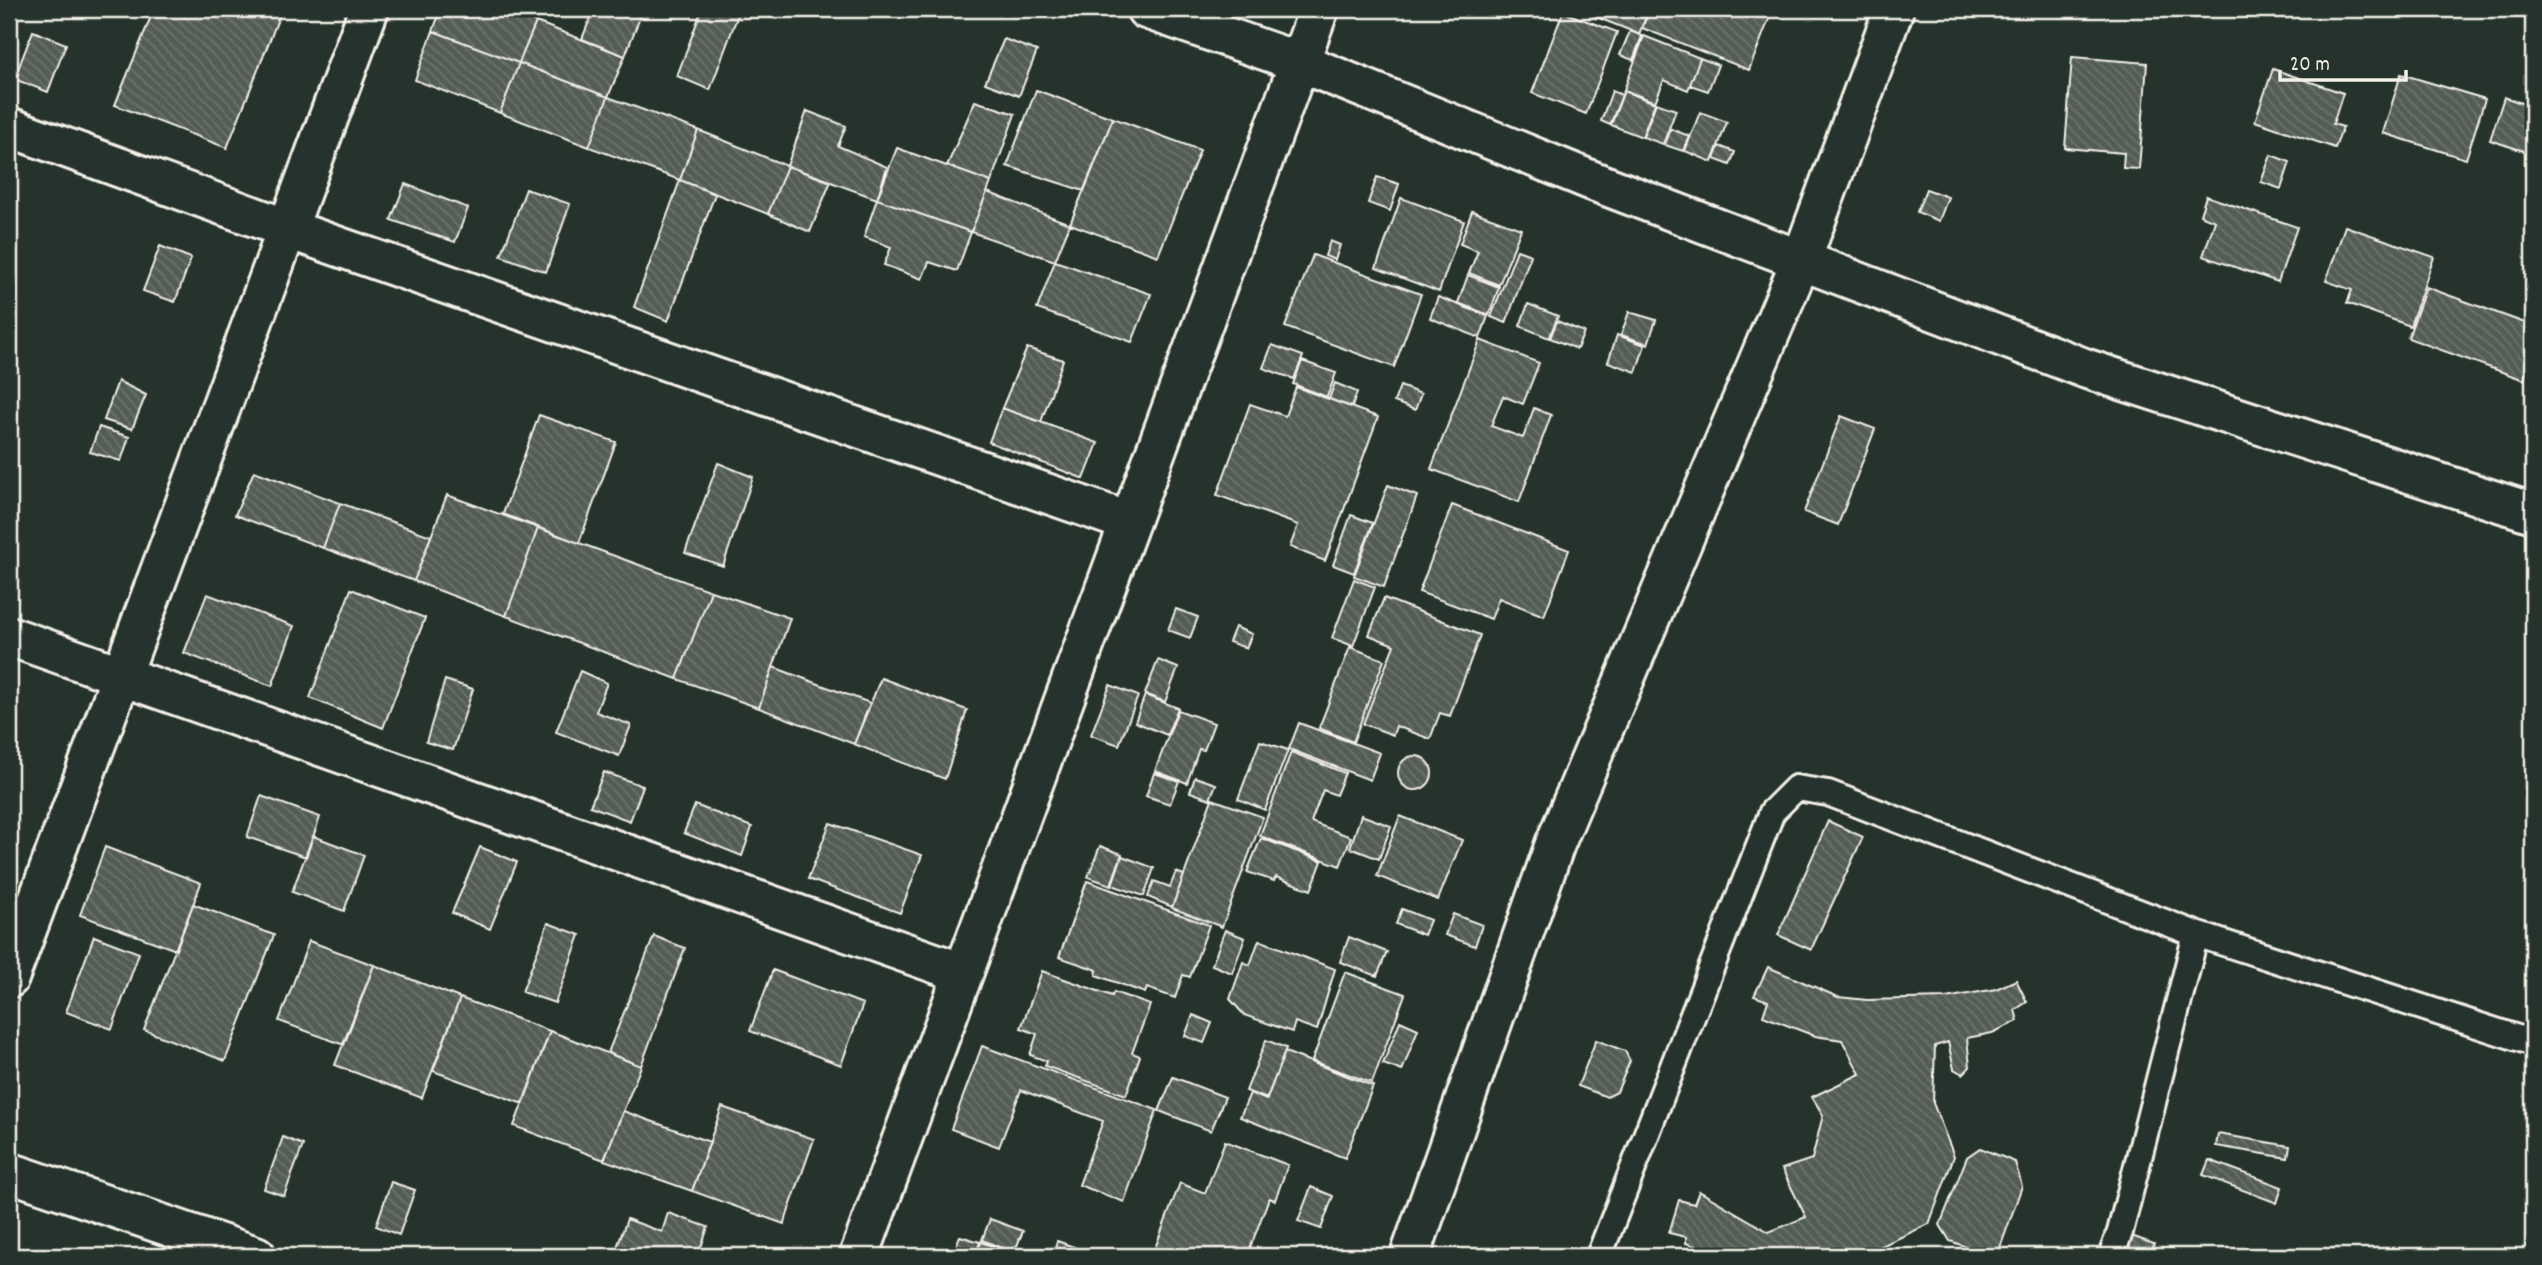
<svg xmlns="http://www.w3.org/2000/svg" width="2542" height="1265" viewBox="0 0 2542 1265" font-family="Dekko,sans-serif">
	<style>
		.building { fill: url(#building-back-hatch); stroke: #f4f1e8; stroke-width: 2 }
		.lines { fill: none; stroke-linecap: round; stroke-linejoin: round }
		.service-casing { stroke: #f4f1e8; stroke-width: 30 }
		.minor-casing { stroke: #f4f1e8; stroke-width: 44 }
		.service { stroke: #26332d; stroke-width: 24 }
		.minor { stroke: #26332d; stroke-width: 38 }
	</style>
	<defs>
		<pattern id="building-back-hatch" width="6" height="6" patternUnits="userSpaceOnUse" patternTransform="scale(1.75)"><rect width="6" height="6" fill="#525c55"/><path d="M-1 5l2 2M0 0l6 6M5-1l2 2" fill="none" stroke="#6c746d"/></pattern>
	</defs>
	<rect width="100%" height="100%" fill="#26332d"/>
	<filter id="ink" filterUnits="userSpaceOnUse"><feTurbulence type="fractalNoise" baseFrequency=".0143" numOctaves="2"/><feDisplacementMap in="SourceGraphic" scale="14" xChannelSelector="R" yChannelSelector="G"/><feConvolveMatrix kernelMatrix="1 2 1 2 8 2 1 2 1" color-interpolation-filters="sRGB"/></filter>
	<g filter="url(#ink)">
		<path class="building" d="M154 9H282L227 148 115 105Z
			M441 9H502L536 22 519 63 433 31Z
			M594 9H643L625 56 582 39Z
			M702 9H740L710 90 677 76Z
			M1576 9H1649L1639 34Z
			M1650 9H1773L1749 70 1642 28Z
			M1563 12 1617 32 1586 114 1532 93Z
			M536 22 625 56 608 97 519 63Z
			M33 31 66 44 48 92 14 79Z
			M433 31 519 63 500 113 415 80Z
			M1630 31 1642 36 1633 60 1620 55Z
			M1644 36 1700 58 1688 90 1664 80 1655 102 1624 90Z
			M1004 39 1037 51 1019 96 985 83Z
			M2072 57 2147 63 2139 169 2123 168 2124 153 2065 148Z
			M1700 58 1718 65 1708 91 1690 85Z
			M519 63 608 97 589 147 500 113Z
			M2273 69 2343 93 2333 124 2343 127 2335 148 2255 121Z
			M2401 74 2485 99 2466 159 2383 133Z
			M1036 90 1113 118 1084 191 1007 166Z
			M1612 91 1622 95 1610 125 1601 121Z
			M1624 91 1655 103 1642 137 1611 125Z
			M608 97 698 130 680 180 589 147Z
			M2504 97 2533 107V154L2490 140Z
			M975 101 1015 114 991 182 947 166Z
			M1656 103 1676 110 1663 144 1643 137Z
			M807 111 846 126 838 146 887 167 877 199 787 166Z
			M1700 112 1727 122 1712 162 1685 151Z
			M1113 118 1200 150 1158 256 1070 224Z
			M1671 129 1689 136 1683 151 1665 145Z
			M698 130 787 166 768 214 680 180Z
			M1719 146 1735 152 1730 165 1714 159Z
			M897 148 991 182 971 232 877 199Z
			M2271 155 2290 162 2281 189 2261 182Z
			M787 166 831 181 810 232 768 214Z
			M1377 177 1399 184 1390 211 1368 203Z
			M680 180 715 194 668 321 634 307Z
			M405 184 468 208 455 242 391 220Z
			M526 189 570 204 546 272 501 256Z
			M1926 189 1948 197 1939 221 1917 212Z
			M987 192 1070 224 1055 261 971 232Z
			M2206 196 2297 227 2278 282 2203 256 2215 221 2200 215Z
			M1401 198 1464 221 1439 292 1376 268Z
			M877 199 971 232 957 271 929 262 922 279 884 265 891 247 864 237Z
			M1472 211 1521 229 1499 285 1469 273 1478 251 1460 244Z
			M2345 226 2434 257 2410 326 2347 303 2352 290 2326 281Z
			M1330 241 1340 245 1335 260 1325 256Z
			M160 246 191 258 175 302 143 291Z
			M1517 250 1531 255 1506 323 1491 317Z
			M1313 255 1421 294 1394 367 1285 327Z
			M1055 261 1151 294 1132 342 1037 309Z
			M1468 275 1499 287 1489 315 1458 303Z
			M2426 287 2533 326V353L2524 380 2408 338Z
			M1438 297 1488 316 1480 338 1430 318Z
			M1528 304 1558 316 1549 338 1520 326Z
			M1629 312 1656 320 1648 344 1621 335Z
			M1557 321 1584 332 1577 349 1550 338Z
			M1617 335 1645 345 1636 372 1608 362Z
			M1480 340 1539 363 1523 404 1503 396 1491 426 1523 438 1534 408 1551 415 1519 502 1431 469Z
			M1272 345 1303 356 1294 379 1263 368Z
			M1027 348 1063 360 1041 422 1002 408Z
			M1302 361 1336 373 1327 397 1293 384Z
			M118 381 146 395 132 429 104 420Z
			M1335 383 1357 392 1352 407 1329 399Z
			M1400 386 1421 394 1415 410 1394 402Z
			M1296 387 1378 417 1325 561 1290 547 1298 525 1217 495 1250 404 1285 416Z
			M1002 408 1098 443 1084 479 989 442Z
			M539 415 616 442 579 543 503 514Z
			M1841 416 1875 429 1838 525 1804 512Z
			M99 427 129 437 121 461 90 452Z
			M718 463 753 477 723 566 685 553Z
			M254 471 340 503 323 548 235 515Z
			M1388 485 1417 496 1384 587 1354 576Z
			M447 495 538 528 506 616 414 581Z
			M340 503 431 536 414 581 323 548Z
			M1452 505 1569 550 1544 616 1499 598 1491 619 1419 592Z
			M1351 515 1373 523 1354 573 1333 565Z
			M538 528 711 591 677 679 506 616Z
			M1354 579 1375 587 1353 646 1332 638Z
			M351 589 425 618 383 728 310 698Z
			M711 591 790 618 759 708 677 679Z
			M207 594 294 626 272 686 184 653Z
			M1384 598 1480 635 1450 716 1440 713 1430 739 1396 726 1393 735 1363 724 1394 645 1369 635Z
			M1176 609 1198 617 1190 638 1168 630Z
			M1235 627 1252 634 1246 648 1229 642Z
			M1350 647 1384 660 1353 742 1319 728Z
			M1158 660 1178 668 1165 702 1145 694Z
			M773 667 870 703 854 744 759 708Z
			M580 671 607 683 596 712 631 725 619 756 556 732Z
			M881 678 967 710 945 779 854 744Z
			M445 680 473 689 453 750 426 742Z
			M1110 685 1138 696 1119 745 1091 735Z
			M1145 695 1178 708 1167 735 1135 722Z
			M1178 710 1214 723 1204 750 1199 749 1187 783 1155 771Z
			M1299 723 1380 753 1370 780 1289 749Z
			M1260 741 1288 750 1265 810 1238 799Z
			M1291 752 1345 773 1336 795 1323 790 1311 822 1351 837 1340 866 1260 836Z
			M1398 773a17 17 0 1 1 34 0a17 17 0 1 1-34 0Z
			M604 772 643 786 630 821 590 806Z
			M1154 773 1179 781 1170 804 1146 796Z
			M1195 777 1216 784 1210 799 1190 792Z
			M261 796 320 817 306 857 247 837Z
			M1212 799 1263 817 1222 927 1172 908Z
			M695 805 752 827 742 856 684 833Z
			M1361 815 1391 826 1379 859 1350 848Z
			M1400 816 1462 840 1438 900 1377 876Z
			M1828 821 1863 837 1811 950 1778 935Z
			M830 823 922 855 900 913 808 879Z
			M313 836 364 855 344 911 292 892Z
			M1261 838 1322 861 1311 890 1276 877 1274 881 1247 872Z
			M1100 846 1122 854 1111 885 1088 877Z
			M105 847 201 883 176 950 80 915Z
			M480 847 517 862 490 929 452 913Z
			M1122 856 1154 868 1144 896 1112 885Z
			M1176 872 1184 875 1172 907 1148 897 1154 881 1170 887Z
			M1087 881 1209 925 1190 977 1183 975 1175 998 1147 988 1145 993 1096 975 1097 970 1059 957Z
			M193 904 274 935 225 1061 144 1030Z
			M1402 909 1430 920 1424 935 1396 924Z
			M1453 914 1482 925 1475 946 1445 935Z
			M548 923 580 935 555 1003 522 992Z
			M1225 930 1245 938 1232 973 1212 965Z
			M94 936 139 953 112 1029 66 1012Z
			M654 936 685 948 641 1066 608 1053Z
			M1349 937 1387 952 1377 976 1340 962Z
			M1259 940 1335 969 1317 1030 1295 1022 1292 1032 1244 1015 1230 999 1243 962 1250 965Z
			M309 941 374 965 344 1045 279 1021Z
			M374 965 460 998 422 1098 335 1065Z
			M1768 967 1838 997 1867 1000 1946 998 1996 989 2016 980 2027 1002 2015 1010 2018 1021 1992 1033 1967 1038 1970 1067 1963 1074 1954 1069 1948 1042 1935 1046 1933 1103 1954 1156 1929 1224 1875 1249 1872 1256H1724L1686 1243V1237L1669 1233 1679 1200 1694 1204 1699 1191 1769 1232 1806 1217 1782 1169 1812 1159 1823 1115 1812 1097 1860 1074 1842 1040 1815 1036 1763 1016 1768 1001 1754 996Z
			M773 970 863 1004 841 1065 750 1031Z
			M1042 971 1112 996 1114 992 1150 1005 1132 1053 1140 1056 1126 1095 1045 1066 1047 1061 1030 1055 1037 1034 1021 1028Z
			M1345 972 1405 994 1372 1083 1312 1061Z
			M460 998 550 1031 523 1104 433 1071Z
			M1193 1015 1212 1023 1204 1043 1185 1036Z
			M1400 1021 1418 1029 1402 1071 1383 1064Z
			M550 1031 641 1066 604 1160 514 1126Z
			M1266 1040 1286 1048 1267 1099 1246 1091Z
			M1596 1040 1625 1051 1630 1061 1617 1092 1607 1097 1578 1086Z
			M982 1046 1157 1110 1124 1202 1079 1185 1103 1121 1021 1090 999 1147 951 1129Z
			M1285 1052 1373 1086 1345 1158 1240 1117 1250 1093 1266 1100Z
			M1173 1077 1225 1097 1211 1131 1159 1111Z
			M722 1107 814 1139 784 1224 692 1191Z
			M623 1111 710 1142 692 1191 604 1160Z
			M2218 1134 2290 1146 2288 1158 2216 1146Z
			M283 1137 303 1145 284 1196 264 1189Z
			M1225 1141 1288 1165 1275 1200 1269 1198 1247 1256H1152L1180 1183 1205 1193Z
			M1980 1148 2015 1162 2022 1186 2000 1248 1985 1254 1950 1241 1940 1225 1967 1157Z
			M2209 1160 2282 1187 2277 1203 2203 1175Z
			M391 1182 415 1190 399 1235 376 1226Z
			M1311 1187 1333 1196 1321 1229 1298 1221Z
			M668 1213 708 1227 698 1256H614L627 1219 662 1232Z
			M990 1219 1023 1231 1014 1253 982 1240Z
			M2120 1232 2154 1244 2149 1256H2111Z
			M960 1236 980 1242 975 1256H952Z
			M1057 1241 1099 1256H1052Z
			M981 1242 1019 1256H976Z"/>
		<g class="lines">
			<defs>
				<path id="service" d="M1599 1256 1772 812 1796 788 1828 793 2196 934 2533 1043
					M2111 1256 2120 1232 2196 934"/>
				<path id="minor" d="M1146 9 1299 62 1593 181 2087 369 2533 513
					M9 127 285 228 1129 522
					M9 636 963 973
					M9 978 369 9
					M9 1172 256 1256
					M859 1256 1319 9
					M1410 1256 1555 844 1802 258 1894 9"/>
			</defs>
			<use href="#service" class="service-casing"/>
			<use href="#minor" class="minor-casing"/>
			<use href="#service" class="service"/>
			<use href="#minor" class="minor"/>
		</g>
	</g>
	<rect width="2542" height="1265" fill="none" stroke="#26332d" stroke-width="35"/>
	<rect x="18" y="18" width="2507" height="1230" fill="none" stroke="#f4f1e8" stroke-width="2.5" filter="url(#ink)"/>
	<path d="M2280 70v10h126v-10" fill="none" stroke="#f4f1e8" stroke-width="3.5"/>
	<text x="2290" y="70" font-size="21" fill="#f4f1e8" stroke="#26332d" stroke-width="5" paint-order="stroke">20 m</text>
</svg>
